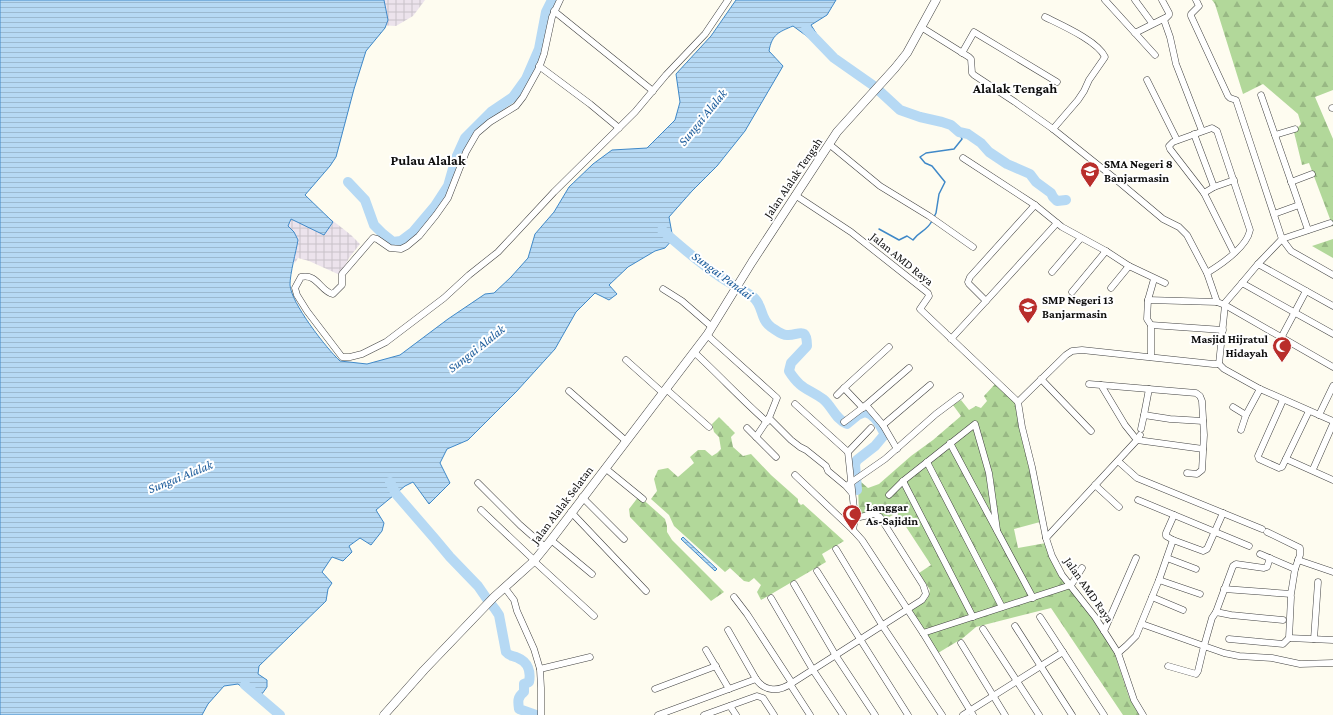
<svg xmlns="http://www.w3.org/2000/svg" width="1333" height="715" viewBox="0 0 1333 715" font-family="'Crimson Pro',serif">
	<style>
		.industrial { fill: url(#industrial-grid) }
		.forest { fill: url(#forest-firs) }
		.water { fill: url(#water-rules); stroke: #4089c8 }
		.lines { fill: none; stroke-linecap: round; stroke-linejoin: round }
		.stream { stroke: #4089c8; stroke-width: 1.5 }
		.river { stroke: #b6d9f4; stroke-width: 10 }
		.minor-casing { stroke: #414141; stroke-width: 7 }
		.tertiary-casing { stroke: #414141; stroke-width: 9 }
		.minor { stroke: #fff; stroke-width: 6 }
		.tertiary { stroke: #fff; stroke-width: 8 }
		.labels { text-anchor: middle; stroke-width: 4; stroke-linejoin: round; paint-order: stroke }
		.poi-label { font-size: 12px; font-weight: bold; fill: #0e0e0e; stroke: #fff; text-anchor: start }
		.street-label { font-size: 12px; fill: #0e0e0e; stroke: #fff }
		.water-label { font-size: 13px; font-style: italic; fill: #1c5c9b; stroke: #fff }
		.quarter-label { font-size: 14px; font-weight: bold; fill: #0e0e0e; stroke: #fff }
	</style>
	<defs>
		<pattern id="industrial-grid" width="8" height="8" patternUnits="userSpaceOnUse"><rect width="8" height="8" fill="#ece3ec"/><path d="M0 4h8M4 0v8" fill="none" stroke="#c9c2c9"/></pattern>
		<pattern id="forest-firs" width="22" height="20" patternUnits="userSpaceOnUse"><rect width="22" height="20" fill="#b2d89a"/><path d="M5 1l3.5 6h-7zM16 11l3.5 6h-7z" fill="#98b884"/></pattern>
		<pattern id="water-rules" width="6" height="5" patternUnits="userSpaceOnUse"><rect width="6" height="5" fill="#b6d9f4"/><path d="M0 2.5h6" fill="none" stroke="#9bb9d0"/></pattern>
	</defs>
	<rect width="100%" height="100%" fill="#fefcf0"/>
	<g class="industrial">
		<path d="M357 0H425L413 16 396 26 378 25Z"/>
		<path d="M323 213 351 235 360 244 349 258 340 275 309 261 298 258 295 263 288 259 283 230 290 216Z"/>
	</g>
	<g class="forest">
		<path d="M1212 0H1333V90L1315 97 1333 139V227L1309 163 1302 165 1294 132 1301 124 1298 114 1263 84 1243 94 1215 4Z"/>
		<path d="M1333 239V258L1312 246Z"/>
		<path d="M996 383 1015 402 1034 490 1040 522 1014 529 1018 548 1046 543 1048 553 1103 634 1115 655 1129 697 1139 715H1123L1051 608 976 627 963 638 938 653 911 609 928 598 930 590 919 573 931 565 897 513 885 519C876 512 870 512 859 514L858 486 861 482 868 488 879 484 911 456 933 440 961 416 953 405 961 400 969 410 976 406 981 408 987 401 984 396Z"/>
		<path d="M719 417 735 433 731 437 733 447 743 456 751 454 771 475 798 499V502L801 505 803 504 844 541 822 554 826 562 761 600 757 592 761 585 754 578 749 582 744 581 730 568 725 572 674 526 669 515 651 499 657 491 654 479 658 470 668 468 678 477 694 463 690 457 698 450H705L712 456 717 453 721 449 719 437 714 432 712 424Z"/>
		<path d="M639 496 665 519 667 526V532L672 540 724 592 711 601 630 517 629 509Z"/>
	</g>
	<g class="water">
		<path d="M0 0H384L388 20 385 28 366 51 354 89 336 157 330 166 305 195 333 222 324 235 291 219 288 226 294 232 298 240C296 252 290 273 290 285 291 303 326 348 340 361L367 364 400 355 448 319 485 294 494 293 511 277 528 258 535 234 554 212 569 187 593 164 612 150 647 148 675 120 680 102 676 74 711 36 736 0H836L827 15 811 25 818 36 812 40 793 26C779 32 772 34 769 51L783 66 745 131 717 166 692 191 669 217 673 239 665 248 655 251 628 267 609 285 617 294 609 300 595 293 576 312 555 349 516 392 468 440 447 449 440 463 450 483 429 504 413 482 405 486 376 510 384 523 382 531 371 545 360 538 349 546 352 552 343 561 332 557 322 572 332 583 328 589 326 601 259 666 258 674 267 680V687L262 694 252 695 238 684 224 686 208 704 202 715H0Z"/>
		<path d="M683 537 717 569 715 571 681 539Z"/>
	</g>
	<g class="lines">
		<g class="stream">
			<path d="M934 217 936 213 939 194 945 182 932 166 925 163 920 157 926 153 954 149 962 139 959 132"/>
			<path d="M879 229 899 240 907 236 913 240C919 231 926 232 932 221"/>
		</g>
		<g class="river">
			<path d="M806 29 834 58 874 86 900 110 920 117 942 122 951 125 959 132 968 134 981 143 989 152 1007 164 1030 174 1036 182 1051 193 1053 197 1057 201 1066 200"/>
			<path d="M348 182 365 200 374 225 383 234 393 242 401 241 413 232 435 206 448 186 456 158 465 138 491 112 513 97 526 79 539 49 546 12 552 0"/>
			<path d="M662 230C681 247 701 264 722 278 732 285 743 289 753 297 764 306 759 318 771 327 776 330 781 335 787 335 798 336 807 325 807 346L791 363 789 371C801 390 808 388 823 399 832 406 835 419 847 424L858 415 865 412C875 414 880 426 885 434L875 446 857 460 855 464 857 490"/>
			<path d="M390 482 396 494 435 539 450 557 478 586 487 599 495 609 499 615 506 652C510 657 513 655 518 658 528 662 531 672 529 682L524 684V692C517 697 518 702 519 709L536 715"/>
			<path d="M245 685 280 715"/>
		</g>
		<g class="minor-casing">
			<g id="minor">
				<path d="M560 0 552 17 544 54 539 68 523 97 516 106 490 122 477 133 466 152 448 198 436 215 419 236 407 246 401 249 390 248 377 239 373 238 342 274V285L333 294C321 292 317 273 301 277L295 288 297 295 307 311 342 357H350L362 354 386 342 444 298 469 275 498 252 554 192 635 112 666 75 705 34 728 0"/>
				<path d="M1105 0 1135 33 1165 18"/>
				<path d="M1135 0 1152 23"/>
				<path d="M1162 0 1169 13V15L1164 20 1170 37 1176 64 1202 131"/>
				<path d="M1196 0 1199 6 1191 14V16L1228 96 1230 98 1236 100 1282 239 1330 223"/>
				<path d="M554 11 653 91"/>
				<path d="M1045 17C1061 25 1098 41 1105 57L1089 80 1084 91 1078 100 1053 129"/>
				<path d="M921 27 969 57 971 59 972 73 974 75 1015 102 1053 129 1113 177 1163 219 1179 227 1187 235 1207 273 1217 302"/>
				<path d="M1135 33 1155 55"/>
				<path d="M962 53 974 32 1057 82"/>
				<path d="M539 66 590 104 619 128"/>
				<path d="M1147 80 1177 140"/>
				<path d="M1261 95 1308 230"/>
				<path d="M1332 108H1333"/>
				<path d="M1194 134 1214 187"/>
				<path d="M1275 135 1295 129"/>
				<path d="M829 144 880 186 929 216 973 247"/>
				<path d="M963 158 1035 205 1062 227 1106 251 1129 266 1165 283"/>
				<path d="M1291 182 1312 174"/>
				<path d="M1204 193 1214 187 1234 180"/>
				<path d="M795 195 851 232 928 293 929 296 920 309 1018 402"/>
				<path d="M1274 214 1299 205"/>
				<path d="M1258 264 1282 239 1291 251 1333 275"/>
				<path d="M1052 272 1081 238"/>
				<path d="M1207 273C1220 265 1247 247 1250 230L1217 131 1212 128 1173 142 1169 146 1170 149 1204 193 1234 253"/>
				<path d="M1242 283 1258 264 1333 306"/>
				<path d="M1111 288 1129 266"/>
				<path d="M663 289 682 301 712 327"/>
				<path d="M1072 292 1106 251"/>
				<path d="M1148 300 1154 279"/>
				<path d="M986 301 1057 223"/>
				<path d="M1224 304 1242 283 1333 334"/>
				<path d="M1151 325 1223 330"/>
				<path d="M707 335 777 398 769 418 791 440 800 447 806 450 826 466 828 471 846 486 852 493"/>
				<path d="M1281 338 1306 291"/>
				<path d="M951 339 986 301 969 284 968 282 970 277 1035 205"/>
				<path d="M694 352C719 375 742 400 767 422"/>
				<path d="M1151 357V325L1147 319 1148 300 1217 302 1225 305 1333 367"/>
				<path d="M626 360 663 393"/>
				<path d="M1219 364 1225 305"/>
				<path d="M1041 379 1091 431"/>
				<path d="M1101 385 1196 393 1200 396 1202 401 1204 435 1202 470 1197 474 1187 473"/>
				<path d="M844 388 889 347"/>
				<path d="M666 389 709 427"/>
				<path d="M1149 389 1144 415 1170 419 1203 421"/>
				<path d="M569 391 626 441"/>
				<path d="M837 395 844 388 863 408"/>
				<path d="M1283 400 1258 456 1259 459 1279 468 1282 467 1309 411"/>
				<path d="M795 404 848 452"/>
				<path d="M1233 407 1246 415"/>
				<path d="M1319 415 1333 386"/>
				<path d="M768 419 756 437 776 457"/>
				<path d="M844 422 865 406"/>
				<path d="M883 425 930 385"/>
				<path d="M747 428 756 437"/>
				<path d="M871 428 848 452 855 518 853 530 862 540 923 633 973 715"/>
				<path d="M1141 429 1144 415"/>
				<path d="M1241 430 1246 415 1260 389"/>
				<path d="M1140 435 1137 440 1203 449"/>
				<path d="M950 443 1033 598"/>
				<path d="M897 449 883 425 866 405 909 368"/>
				<path d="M1286 459 1333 480"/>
				<path d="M1118 461 1137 478 1262 529"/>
				<path d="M927 462 1002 607"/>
				<path d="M1314 467 1333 424"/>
				<path d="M605 468 643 499"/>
				<path d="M795 475 853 530"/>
				<path d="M903 481 973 617"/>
				<path d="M478 483 520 525 545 547"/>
				<path d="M849 484 885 459 936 414 960 396"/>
				<path d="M1095 485 1119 507"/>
				<path d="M889 495 903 481 975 424 989 473 997 530"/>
				<path d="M582 497 624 539"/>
				<path d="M1138 500 1249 546"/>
				<path d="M481 510 534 560"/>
				<path d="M571 512 646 591"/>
				<path d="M1174 515 1166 533V536L1173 540 1203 551 1207 549 1223 513"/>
				<path d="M1046 538 1137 440 1125 425 1101 385 1089 384"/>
				<path d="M551 540 592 574"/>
				<path d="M836 549 882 625 942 715"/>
				<path d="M1260 554 1295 569"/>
				<path d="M1167 558 1196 569"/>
				<path d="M1270 558 1267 567 1264 568 1236 564 1233 566 1216 612 1231 615 1283 620"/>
				<path d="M1298 560 1333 572"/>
				<path d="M534 561 594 616"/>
				<path d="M817 571 908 715"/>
				<path d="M1159 580 1200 594"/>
				<path d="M794 584 836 656 875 715"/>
				<path d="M505 588 514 600 517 611 534 649 540 669 541 688V715"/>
				<path d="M1224 589 1291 594 1295 569 1300 555V548L1267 532"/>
				<path d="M1152 597 1183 610"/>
				<path d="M771 598 813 670 843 715"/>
				<path d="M1216 612 1212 618 1204 646 1224 653 1239 656 1272 658 1300 664 1333 663"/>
				<path d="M1040 617 1104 715"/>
				<path d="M1142 624 1204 646 1198 671 1196 674 1168 666"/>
				<path d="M1015 626 1072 715"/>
				<path d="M983 629 1039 715"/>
				<path d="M728 630 756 679C765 692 779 692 792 683L747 614 734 597"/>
				<path d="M1104 631 1136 558"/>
				<path d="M923 633 1071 585 1082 568"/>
				<path d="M1289 638 1333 640"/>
				<path d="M1229 639 1283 644 1289 638 1291 597"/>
				<path d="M1314 639 1318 582"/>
				<path d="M961 643 1005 715"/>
				<path d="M706 650 729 689"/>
				<path d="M1118 653 1126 646 1136 636 1159 580 1173 540"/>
				<path d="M540 669 590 657"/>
				<path d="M792 683 922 600 926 594 923 585 880 517 874 514 855 518"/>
				<path d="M790 684 810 715"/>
				<path d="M655 689 716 666"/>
				<path d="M730 706 736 715"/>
				<path d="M658 715 756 679"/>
				<path d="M704 715 757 696 763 698 774 715"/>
				<path d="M963 715 1063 652"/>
				<path d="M1143 715 1134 700 1118 653 1095 617 1062 575 1052 556 1046 538 1032 467 1022 427 1018 402 1066 355 1072 351 1082 350 1213 364H1219L1224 369 1260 389 1333 421"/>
			</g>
		</g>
		<g class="tertiary-casing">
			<path id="tertiary" d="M384 715 424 670 494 597 534 561 551 540 707 335 752 262 837 132 895 68 907 53 936 0"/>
		</g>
		<use href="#minor" class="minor"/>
		<use href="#tertiary" class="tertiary"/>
	</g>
	<defs>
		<g id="school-pin" transform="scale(1)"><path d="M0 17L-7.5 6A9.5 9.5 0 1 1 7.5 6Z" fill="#b92e2b" stroke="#fff"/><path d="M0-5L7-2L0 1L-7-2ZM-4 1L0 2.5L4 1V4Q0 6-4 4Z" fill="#fff"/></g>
		<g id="mosque-pin" transform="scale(1)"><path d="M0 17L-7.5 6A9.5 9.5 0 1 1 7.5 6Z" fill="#b92e2b" stroke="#fff"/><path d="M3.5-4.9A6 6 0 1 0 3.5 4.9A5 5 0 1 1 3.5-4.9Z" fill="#fff"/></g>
	</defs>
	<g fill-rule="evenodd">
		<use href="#school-pin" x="1090" y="171"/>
		<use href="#school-pin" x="1028" y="307"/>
		<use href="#mosque-pin" x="1282" y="346"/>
		<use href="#mosque-pin" x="852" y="514"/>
	</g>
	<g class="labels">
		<g class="poi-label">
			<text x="1104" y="168">SMA Negeri 8<tspan x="1104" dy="14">Banjarmasin</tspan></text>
			<text x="1042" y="304">SMP Negeri 13<tspan x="1042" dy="14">Banjarmasin</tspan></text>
			<text x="1268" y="343" text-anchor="end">Masjid Hijratul<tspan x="1268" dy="14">Hidayah</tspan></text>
			<text x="866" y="511">Langgar<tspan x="866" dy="14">As-Sajidin</tspan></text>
		</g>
		<g class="street-label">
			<text transform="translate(793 178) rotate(-56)" y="4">Jalan Alalak Tengah</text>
			<text transform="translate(902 259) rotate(39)" y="4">Jalan AMD Raya</text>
			<text transform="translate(562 505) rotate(-53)" y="4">Jalan Alalak Selatan</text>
			<text transform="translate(1089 590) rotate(55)" y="4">Jalan AMD Raya</text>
		</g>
		<g class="water-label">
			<text transform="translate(702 117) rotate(-51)" y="5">Sungai Alalak</text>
			<text transform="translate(723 275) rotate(36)" y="5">Sungai Pandai</text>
			<text transform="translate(476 348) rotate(-38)" y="5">Sungai Alalak</text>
			<text transform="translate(180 476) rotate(-22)" y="5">Sungai Alalak</text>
		</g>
		<g class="quarter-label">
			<text x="1015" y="93">Alalak Tengah</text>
			<text x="428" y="165">Pulau Alalak</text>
		</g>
	</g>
</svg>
